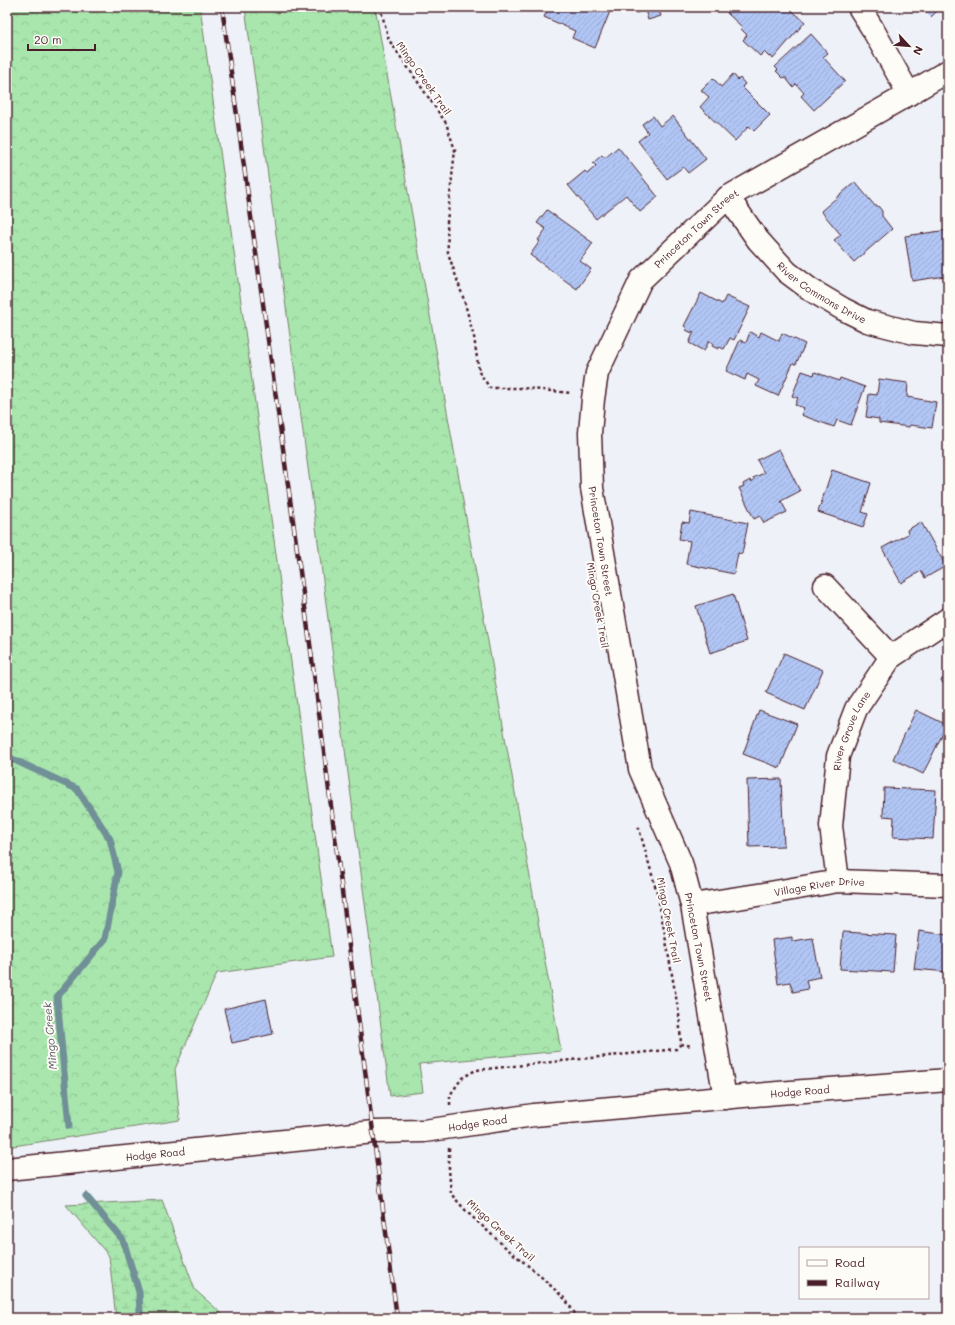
<svg xmlns="http://www.w3.org/2000/svg" width="955" height="1325" viewBox="0 0 955 1325" font-family="Mali,sans-serif">
	<style>
		.forest { fill: url(#forest-crowns); stroke: #79826c }
		.wetland { fill: url(#wetland-marsh); stroke: #79826c }
		.lines { fill: none; stroke-linecap: round; stroke-linejoin: round }
		.stream { stroke: #708f97; stroke-width: 7 }
		.building { fill: url(#building-hatch); stroke: #4a1f2b }
		.minor-casing { stroke: #4a1f2b; stroke-width: 25 }
		.secondary-casing { stroke: #4a1f2b; stroke-width: 25 }
		.path { stroke: #4a1f2b; stroke-width: 2.5; stroke-dasharray: 3 3; stroke-linecap: butt }
		.minor { stroke: #fdfcf7; stroke-width: 22 }
		.secondary { stroke: #fdfcf7; stroke-width: 22 }
		.rail-casing { stroke: #4a1f2b; stroke-width: 4.5 }
		.rail { stroke: #fdfcf7; stroke-width: 3; stroke-dasharray: 9; stroke-linecap: butt }
		.labels { text-anchor: middle; stroke-width: 4; stroke-linejoin: round; paint-order: stroke }
		.street-label { font-size: 10px; fill: #4a1f2b; stroke: #fdfcf7 }
		.water-label { font-size: 11px; font-style: italic; fill: #5d5761; stroke: #fdfcf7 }
	</style>
	<defs>
		<pattern id="forest-crowns" width="20" height="18" patternUnits="userSpaceOnUse"><rect width="20" height="18" fill="#a8e6ad"/><path d="M2 6a3 3 0 1 1 6 0M12 15a3 3 0 1 1 6 0" fill="none" stroke="#92c595"/></pattern>
		<pattern id="wetland-marsh" width="20" height="14" patternUnits="userSpaceOnUse"><rect width="20" height="14" fill="#a8e6ad"/><path d="M1 5h8M5 5V1M11 12h8M15 12V8" fill="none" stroke="#92c595"/></pattern>
		<pattern id="building-hatch" width="6" height="6" patternUnits="userSpaceOnUse"><rect width="6" height="6" fill="#b1c6f5"/><path d="M-1 1l2-2M0 6l6-6M5 7l2-2" fill="none" stroke="#9aaad2"/></pattern>
	</defs>
	<rect width="100%" height="100%" fill="#eef1f7"/>
	<filter id="ink" filterUnits="userSpaceOnUse"><feTurbulence type="fractalNoise" baseFrequency=".025" numOctaves="2"/><feDisplacementMap in="SourceGraphic" scale="8" xChannelSelector="R" yChannelSelector="G"/><feConvolveMatrix kernelMatrix="1 2 1 2 8 2 1 2 1" color-interpolation-filters="sRGB"/></filter>
	<g filter="url(#ink)">
		<g class="forest">
			<path d="M7 7H200L332 957 217 973 175 1069 180 1120 7 1147Z"/>
			<path d="M245 7H375L561 1051 419 1064 423 1092 390 1096 317 534Z"/>
		</g>
		<path class="wetland" d="M162 1200 195 1290 227 1318H116L109 1256 66 1205Z"/>
		<g class="lines">
			<g class="stream">
				<path d="M7 755 10 758 77 789 110 839 118 872 105 939 57 997 69 1126"/>
				<path d="M86 1196 123 1240 139 1292 140 1312 138 1318"/>
			</g>
		</g>
		<g class="building">
			<path d="M549 7H606L611 9 595 48 572 38 575 31 544 17Z"/>
			<path d="M634 7H658L661 16 648 20 645 10 636 13Z"/>
			<path d="M733 7H788L805 22 773 59 771 56 769 57 764 52 760 56 743 40 747 35 741 29 742 27 727 13Z"/>
			<path d="M921 7H941L931 17Z"/>
			<path d="M811 34 828 53 823 57 845 81 814 110 801 96 804 93 796 84 793 87 785 77 783 78 776 71 778 70 775 67Z"/>
			<path d="M733 74 738 80 740 78 745 84 742 87 770 115 754 131 749 126 735 141 700 107 709 97 701 90 713 78 721 87Z"/>
			<path d="M653 116 660 126 673 116 706 159 688 173 683 167 667 179 638 141 648 133 642 124Z"/>
			<path d="M618 147 658 197 640 212 626 195 596 219 568 185 585 171 587 174 596 166 593 163 602 155 605 158Z"/>
			<path d="M855 182 875 206H878L882 211V216L892 229 854 262 834 240 841 235 821 211Z"/>
			<path d="M547 210 593 243 580 261 591 269 577 289 530 255 540 241 538 240 546 229 537 223Z"/>
			<path d="M948 230V292L945 276 912 281 905 236Z"/>
			<path d="M701 293 722 304 726 296 750 307 734 340 730 338 724 349 719 347 718 349 712 346 713 343 709 341 704 351 689 343 694 332 692 331V333L686 330 687 328 684 326Z"/>
			<path d="M750 332 759 337 761 332 779 341 782 333 805 344 796 364 793 363 778 396 756 386 759 380 747 374 745 380 726 371 740 340 746 343Z"/>
			<path d="M802 371 814 375 815 372 839 381 840 378 865 387 851 425 837 420 834 427 801 415 804 408 795 405 798 398 792 396Z"/>
			<path d="M879 379 908 383 907 397 936 402 932 428 910 425 909 427 879 423V419L866 417 869 394 877 395Z"/>
			<path d="M779 449 800 491 781 501 787 512 764 523 760 516 754 519 739 488 744 486 743 484 750 480 751 482 754 480 753 478 764 473 757 460Z"/>
			<path d="M832 470 871 483 862 512 868 514 863 527 818 512Z"/>
			<path d="M691 512 748 523 742 554 738 553 734 574 686 564 690 541 679 539 682 522 689 523Z"/>
			<path d="M921 522 946 566 925 578 921 571 901 583 882 548 908 534 907 530Z"/>
			<path d="M733 594 747 641 710 653 696 606Z"/>
			<path d="M784 653 823 670 805 710 766 693Z"/>
			<path d="M948 675V691L941 680Z"/>
			<path d="M759 710 797 724 780 768 743 754Z"/>
			<path d="M916 710 947 725 923 774 893 759Z"/>
			<path d="M781 779 784 846 749 847 747 780Z"/>
			<path d="M884 788 936 790 933 839 893 837 894 817 883 816Z"/>
			<path d="M919 931 948 935V972L914 969Z"/>
			<path d="M843 932 896 935 893 972 840 969Z"/>
			<path d="M792 937V941L813 938 820 977 806 980 808 989 793 992 790 982 778 984 772 940Z"/>
			<path d="M266 999 273 1034 232 1043 224 1009Z"/>
		</g>
		<g class="lines">
			<g class="minor-casing">
				<g id="minor">
					<path d="M859 7 872 28 909 94"/>
					<path id="s1" d="M728 197 758 240 787 272 811 290 843 309 867 321 914 333 948 336"/>
					<path d="M825 586 891 657"/>
					<path id="s2" d="M838 881 831 826 838 756 856 709 891 657 948 619"/>
					<path id="s3" d="M692 905 764 894 838 881 948 885"/>
					<path id="s4" d="M725 1098 692 905 681 863 640 769 592 488 590 433 593 399 597 373 641 280 728 197 909 94 948 71"/>
				</g>
			</g>
			<g class="secondary-casing">
				<g id="secondary">
					<path id="s5" d="M7 1169 374 1132 424 1131 534 1115 778 1093 948 1080"/>
				</g>
			</g>
			<g class="path">
				<path d="M380 7 389 40 446 123 455 150 447 222 448 253 464 300 474 337 479 372 490 388H523L571 393"/>
				<path d="M681 1044 692 1046"/>
				<path d="M450 1105V1095L462 1078 476 1070 676 1049 681 1044 679 1014 658 896 638 825"/>
				<path d="M449 1148V1169L451 1194 467 1212 504 1246 537 1273 565 1299 578 1318"/>
			</g>
			<use href="#minor" class="minor"/>
			<use href="#secondary" class="secondary"/>
			<g class="rail-casing">
				<path id="rail" d="M222 7 311 651 397 1318"/>
			</g>
			<use href="#rail" class="rail"/>
		</g>
	</g>
	<g class="labels">
		<g class="street-label">
			<text transform="translate(424 78) rotate(55)" y="4">Mingo Creek Trail</text>
			<text dy="4" stroke="none"><textPath href="#s4" startOffset="921">Princeton Town Street</textPath></text>
			<text dy="4" stroke="none"><textPath href="#s1" startOffset="136">River Commons Drive</textPath></text>
			<text transform="translate(601 541) rotate(81)" y="4">Princeton Town Street</text>
			<text transform="translate(598 605) rotate(80)" y="4">Mingo Creek Trail</text>
			<text dy="4" stroke="none"><textPath href="#s2" startOffset="154">River Grove Lane</textPath></text>
			<text dy="4" stroke="none"><textPath href="#s3" startOffset="129">Village River Drive</textPath></text>
			<text transform="translate(669 920) rotate(79)" y="4">Mingo Creek Trail</text>
			<text transform="translate(699 947) rotate(79)" y="4">Princeton Town Street</text>
			<text dy="4" stroke="none"><textPath href="#s5" startOffset="797">Hodge Road</textPath></text>
			<text dy="4" stroke="none"><textPath href="#s5" startOffset="473">Hodge Road</textPath></text>
			<text dy="4" stroke="none"><textPath href="#s5" startOffset="149">Hodge Road</textPath></text>
			<text transform="translate(501 1230) rotate(42)" y="4">Mingo Creek Trail</text>
		</g>
		<g class="water-label">
			<text transform="translate(50 1036) rotate(-95)" y="4">Mingo Creek</text>
		</g>
	</g>
	<rect width="955" height="1325" fill="none" stroke="#fdfcf7" stroke-width="24"/>
	<rect x="12" y="12" width="931" height="1301" fill="none" stroke="#4a1f2b" stroke-width="1.5" filter="url(#ink)"/>
	<rect x="799" y="1247" width="130" height="52" fill="#fdfcf7" stroke="#b5a4a5"/>
	<rect x="807" y="1260" width="20" height="6" fill="#fdfcf7" stroke="#b5a4a5"/>
	<text x="835" y="1267" font-size="12" fill="#4a1f2b">Road</text>
	<rect x="807" y="1280" width="20" height="6" fill="#4a1f2b" stroke="#b5a4a5"/>
	<text x="835" y="1287" font-size="12" fill="#4a1f2b">Railway</text>
	<g transform="translate(909 46) rotate(116)" stroke="#fdfcf7" stroke-width="3" paint-order="stroke">
	<path d="M0-3L7 15L0 10L-7 15Z" fill="#4a1f2b"/>
	<text y="-6" font-size="11" font-weight="bold" text-anchor="middle" fill="#4a1f2b">N</text>
	</g>
	<path d="M28 44v6h67v-6" fill="none" stroke="#4a1f2b" stroke-width="2"/>
	<text x="34" y="44" font-size="12" fill="#4a1f2b" stroke="#fdfcf7" stroke-width="3" paint-order="stroke">20 m</text>
</svg>
